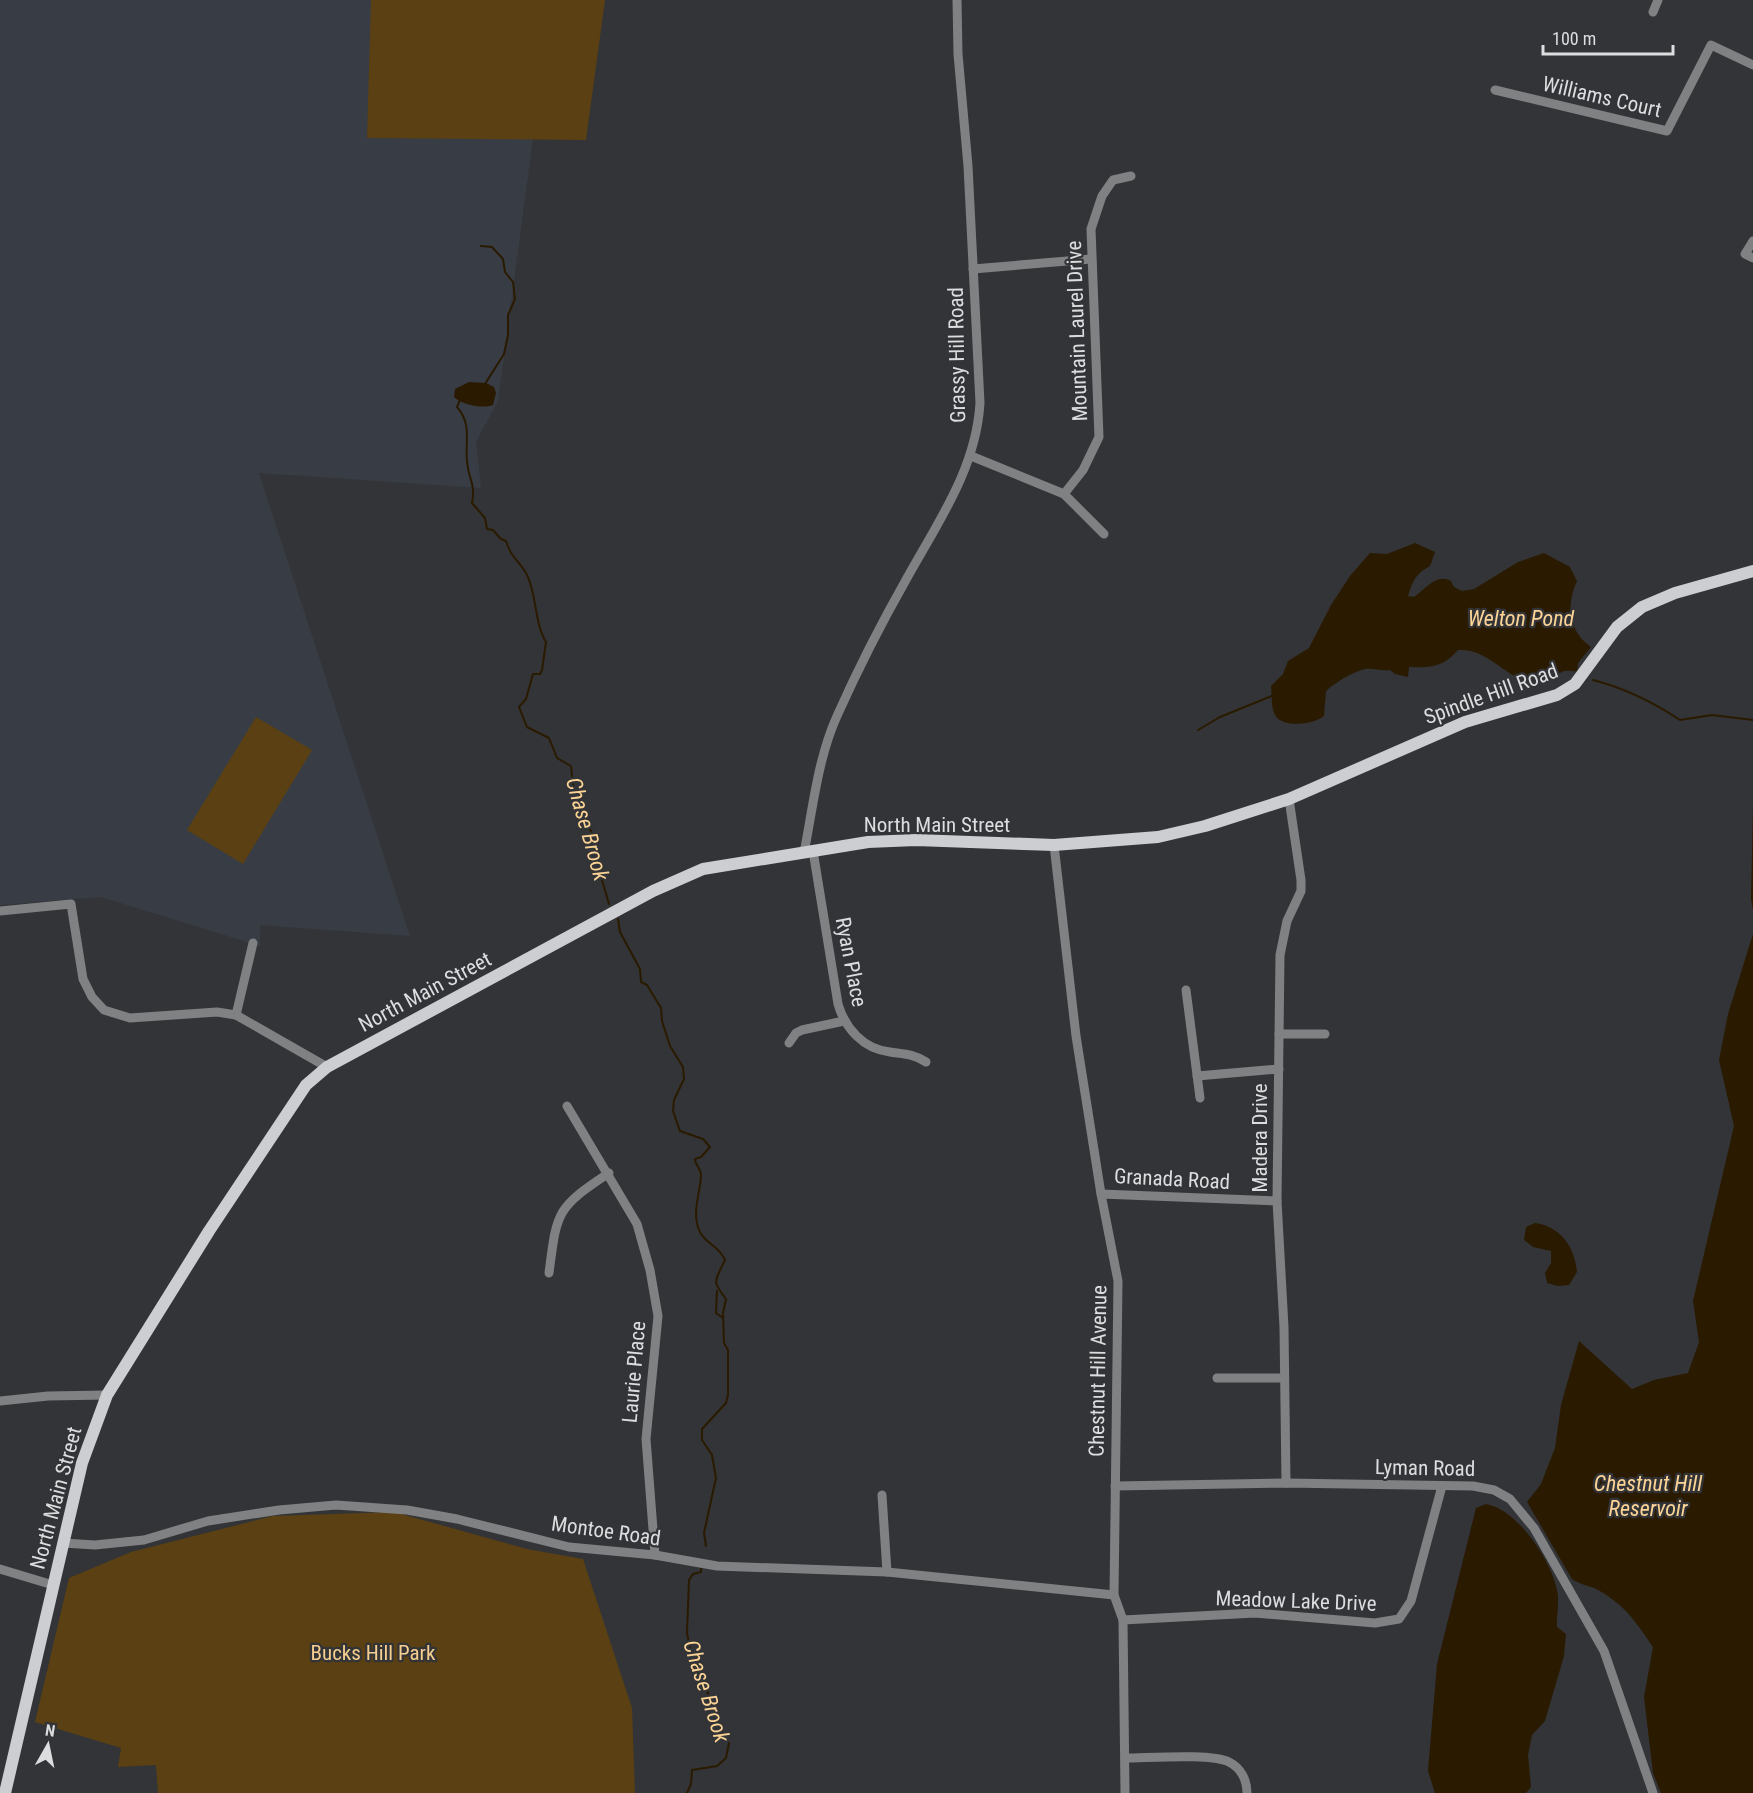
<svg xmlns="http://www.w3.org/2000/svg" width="1753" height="1793" viewBox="0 0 1753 1793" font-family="'Roboto Condensed',sans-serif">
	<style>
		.built { fill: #383d45 }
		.green { fill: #5a4012 }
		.water { fill: #2a1a00 }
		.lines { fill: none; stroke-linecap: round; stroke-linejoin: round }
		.stream { stroke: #2a1a00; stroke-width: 2 }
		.minor { stroke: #808183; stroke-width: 9 }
		.major { stroke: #ccced1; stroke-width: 12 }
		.labels { text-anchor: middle; stroke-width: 4.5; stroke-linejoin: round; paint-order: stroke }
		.street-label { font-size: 21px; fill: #dcdddf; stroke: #333437 }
		.park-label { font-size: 21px; fill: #f6ce90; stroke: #333437 }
		.water-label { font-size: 22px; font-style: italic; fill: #fcd496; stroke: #333437 }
	</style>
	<rect width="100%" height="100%" fill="#333437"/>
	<path class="built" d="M0 0H555L546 41 498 401 476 442 481 488 259 473 410 936 260 925V946L101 897 0 905Z"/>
	<g class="green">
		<path d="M371 0H605L586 140 367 138Z"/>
		<path d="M256 717 312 750 243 864 187 830Z"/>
		<path d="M394 1512 527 1549 583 1559 632 1708 635 1793H158L156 1765 118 1767 121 1748 35 1722 69 1578 131 1552 273 1516Z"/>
	</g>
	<g class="water">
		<path d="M469 382 486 383 494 387 496 393 493 405C483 409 462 405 454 397L455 389Z"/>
		<path d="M1415 543 1435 552 1430 566C1416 574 1413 580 1408 596L1414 597C1426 589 1436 573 1451 581L1454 587 1462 591 1474 589 1518 562 1544 553 1570 567 1577 581C1566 605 1568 631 1591 647L1578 663 1577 671C1574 672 1569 670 1564 671 1553 676 1543 686 1529 682 1503 675 1487 648 1458 650 1443 667 1431 668 1409 667L1408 677 1395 674 1390 670C1381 671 1373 668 1365 669 1352 672 1336 682 1326 691L1324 716C1315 724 1282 729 1275 715 1271 708 1272 695 1271 686L1283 674 1288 661 1309 648 1331 605 1350 576 1370 553 1387 554Z"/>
		<path d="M1753 805V910L1751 899Z"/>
		<path d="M1753 934V1793H1661L1653 1773 1644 1697 1653 1647C1636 1622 1625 1605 1598 1590 1589 1585 1580 1585 1572 1579L1527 1502 1541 1484 1555 1448 1561 1405 1579 1341 1632 1389 1654 1380 1688 1373 1699 1342 1693 1301 1734 1126 1719 1060 1728 1014Z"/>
		<path d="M1535 1223C1560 1226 1575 1247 1577 1272L1569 1285 1558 1286 1547 1283 1545 1273 1551 1263V1251L1533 1247 1524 1240 1526 1227Z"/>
		<path d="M1486 1504C1518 1510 1551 1560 1557 1590 1560 1602 1556 1615 1557 1627L1566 1634 1564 1656 1545 1721 1532 1735 1528 1755 1531 1787 1526 1793H1435L1428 1771 1437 1664 1476 1508Z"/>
	</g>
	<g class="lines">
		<g class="stream">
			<path d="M481 246 492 247 503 259 505 272 513 282 515 299 508 315V335L504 354 485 384"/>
			<path d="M460 400 457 407C472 424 465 440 467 461 468 479 476 483 472 503L485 518 487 529 493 530 501 539 506 541C512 559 517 558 526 573 537 592 534 623 546 642L542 670 540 674H533L526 699 519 707 527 727 549 738 557 758 571 766 574 793 585 822 593 834 597 863 609 904"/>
			<path d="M1593 680C1624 688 1653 702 1680 720L1712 715 1753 720"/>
			<path d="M1198 730 1220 717 1274 695"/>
			<path d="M618 919 620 932 640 969 641 982 647 985 661 1008 662 1021 670 1046 683 1067 684 1079 674 1100 673 1111 680 1131 703 1139 710 1147 701 1157 695 1159C695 1166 702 1169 701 1176 700 1195 691 1214 700 1232 706 1244 719 1246 725 1260 714 1283 712 1281 726 1299L723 1313 724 1343 728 1350V1395L726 1403 702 1429V1440L712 1455 716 1478 704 1533 706 1546"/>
			<path d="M717 1291 716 1313 723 1318"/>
			<path d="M687 1793 691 1784 692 1770 717 1766 726 1758 729 1743 711 1709 705 1679 691 1653 687 1633 689 1580 693 1574 701 1572V1569"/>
		</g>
		<g class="minor">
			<path d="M1653 12 1658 0"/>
			<path d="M1495 90 1667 131 1711 45 1753 65"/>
			<path d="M1753 241 1745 254 1753 258"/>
			<path d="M973 269 1091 259"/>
			<path d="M971 456 1064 494 1104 534"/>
			<path d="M1064 494 1083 470 1099 437 1091 229 1102 196 1113 180 1131 176"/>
			<path d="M1054 845 1076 1036 1101 1194 1118 1281 1114 1595 1123 1620 1125 1793"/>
			<path d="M813 851 838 1004C845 1028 863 1049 890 1052 903 1054 915 1054 926 1062"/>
			<path d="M804 853C813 807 818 758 837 716 858 669 882 622 907 578 938 522 976 469 980 403L968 166 958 54 957 0"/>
			<path d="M0 911 71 904 83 979 92 997 104 1010 130 1018 217 1012 236 1015 327 1067"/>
			<path d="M1186 990 1200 1098"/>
			<path d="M236 1015 253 943"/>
			<path d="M1279 1034H1325"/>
			<path d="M789 1043 796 1033 802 1030 844 1021"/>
			<path d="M1197 1076 1279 1069"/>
			<path d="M567 1106 637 1224 650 1270 658 1316 646 1439 655 1555"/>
			<path d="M1101 1194 1277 1201"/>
			<path d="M549 1273C557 1211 556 1208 609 1173"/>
			<path d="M1217 1378H1283"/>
			<path d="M0 1401 48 1396 107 1395"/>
			<path d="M1286 1483 1284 1327 1277 1201 1280 955 1287 921 1301 891V880L1289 799"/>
			<path d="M1115 1486 1286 1483 1473 1486 1494 1490 1510 1499 1534 1528 1604 1651 1653 1793"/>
			<path d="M882 1495 887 1572"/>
			<path d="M63 1543 95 1545 144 1540 208 1521 279 1510 336 1505 407 1510 457 1519 569 1547 655 1555 717 1566 887 1572 1114 1595"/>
			<path d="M0 1569 53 1585"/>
			<path d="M1123 1620 1255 1613 1375 1623 1399 1619 1411 1601 1442 1486"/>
			<path d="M1126 1758C1148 1758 1212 1753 1229 1762 1241 1768 1247 1780 1247 1793"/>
		</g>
		<path class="major" d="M5 1793 82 1463 107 1395 209 1231 306 1085 327 1067 653 891 703 869 868 842 916 840 1054 845 1158 837 1205 826 1289 799 1465 722 1557 695 1575 684 1617 627 1642 607 1675 593 1753 571"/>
	</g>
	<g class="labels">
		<g class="street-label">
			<text transform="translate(1602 97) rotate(13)" y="7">Williams Court</text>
			<text transform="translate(1077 331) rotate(-92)" y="7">Mountain Laurel Drive</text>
			<text transform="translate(957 355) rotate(-91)" y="7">Grassy Hill Road</text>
			<text transform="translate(1491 694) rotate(-20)" y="7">Spindle Hill Road</text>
			<text x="937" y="832">North Main Street</text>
			<text transform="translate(851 962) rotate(79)" y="7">Ryan Place</text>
			<text transform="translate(425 992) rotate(-28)" y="7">North Main Street</text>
			<text transform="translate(1260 1138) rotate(-90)" y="7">Madera Drive</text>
			<text transform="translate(1172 1179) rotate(3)" y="7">Granada Road</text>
			<text transform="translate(1098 1371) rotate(-89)" y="7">Chestnut Hill Avenue</text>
			<text transform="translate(634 1372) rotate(-85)" y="7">Laurie Place</text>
			<text transform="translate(1425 1468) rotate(1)" y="7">Lyman Road</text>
			<text transform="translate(56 1498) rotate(-75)" y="7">North Main Street</text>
			<text transform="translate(606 1531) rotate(8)" y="7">Montoe Road</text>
			<text transform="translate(1296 1601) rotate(2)" y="7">Meadow Lake Drive</text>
		</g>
		<g class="park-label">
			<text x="373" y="1660">Bucks Hill Park</text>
		</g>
		<g class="water-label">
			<text x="1521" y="626">Welton Pond</text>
			<text transform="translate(588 829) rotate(74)" y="8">Chase Brook</text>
			<text x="1648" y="1491">Chestnut Hill<tspan x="1648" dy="25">Reservoir</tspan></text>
			<text transform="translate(707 1691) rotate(72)" y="8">Chase Brook</text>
		</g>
	</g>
	<g transform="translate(48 1745) rotate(9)" stroke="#333437" stroke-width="4.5" paint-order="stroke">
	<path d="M0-4.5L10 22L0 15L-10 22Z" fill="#dcdddf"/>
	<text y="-9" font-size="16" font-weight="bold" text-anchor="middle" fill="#dcdddf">N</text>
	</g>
	<path d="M1543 45v9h130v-9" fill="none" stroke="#dcdddf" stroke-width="3"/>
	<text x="1552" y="45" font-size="18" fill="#dcdddf" stroke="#333437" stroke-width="4.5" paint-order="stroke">100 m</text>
</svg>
